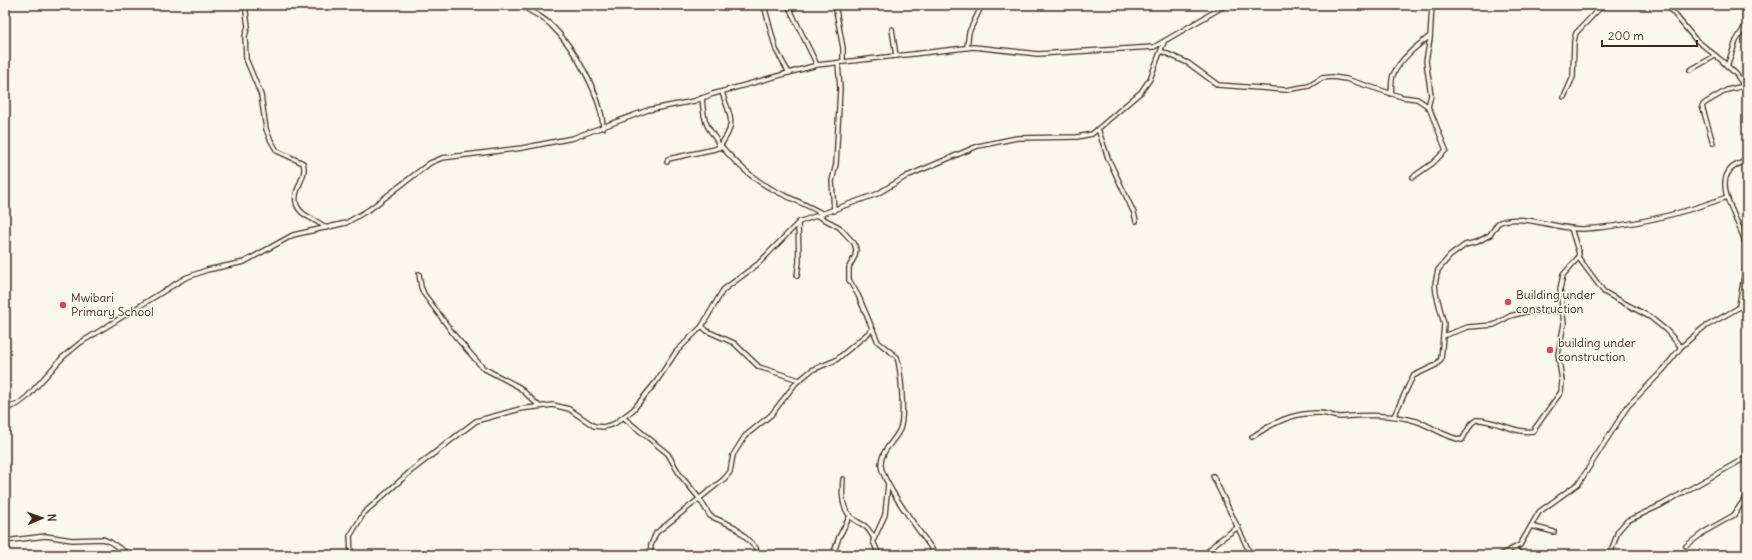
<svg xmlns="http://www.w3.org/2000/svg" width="1752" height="560" viewBox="0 0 1752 560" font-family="Delius,sans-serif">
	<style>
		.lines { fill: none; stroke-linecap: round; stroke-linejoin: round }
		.street-casing { stroke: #3b2a1e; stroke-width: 6 }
		.street { stroke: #fbf7ec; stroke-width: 3.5 }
		.poi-dot { fill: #d1495b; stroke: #fbf7ec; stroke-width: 1.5 }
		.labels { text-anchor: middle; stroke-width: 3; stroke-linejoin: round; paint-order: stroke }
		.poi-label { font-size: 12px; fill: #3b2a1e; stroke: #fbf7ec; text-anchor: start }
	</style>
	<rect width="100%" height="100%" fill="#fbf7ec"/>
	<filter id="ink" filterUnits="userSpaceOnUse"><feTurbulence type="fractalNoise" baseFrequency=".025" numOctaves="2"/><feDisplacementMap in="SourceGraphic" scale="8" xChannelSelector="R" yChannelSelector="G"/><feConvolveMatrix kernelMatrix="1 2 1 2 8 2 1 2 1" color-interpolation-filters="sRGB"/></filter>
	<g filter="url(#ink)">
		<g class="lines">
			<g class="street-casing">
				<g id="street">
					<path d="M245 5 248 26 245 36 246 59 261 95 266 129 270 139 277 151 303 163C308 176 293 189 296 202 298 216 317 219 326 228"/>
					<path d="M520 5C530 11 543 17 551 25 574 47 602 96 603 128"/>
					<path d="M764 5 776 50 789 73"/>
					<path d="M788 5 817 65"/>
					<path d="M835 5 843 48V62"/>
					<path d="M1667 5 1695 39 1721 60 1736 74 1747 90"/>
					<path d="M892 29 896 56"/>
					<path d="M967 47 969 32 982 5"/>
					<path d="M1161 51 1188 63 1218 85 1286 90 1309 86 1322 78 1332 77 1346 79 1402 97 1417 99 1426 105 1430 110 1446 150 1433 163 1413 177"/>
					<path d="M1727 66 1736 41 1747 23"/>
					<path d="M1690 70 1715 56"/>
					<path d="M1391 94C1392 88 1391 80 1393 75 1400 59 1417 46 1430 36"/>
					<path d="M1564 97 1573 77 1574 41 1576 33 1596 12 1605 5"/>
					<path d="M702 98C703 107 703 116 707 125 710 132 719 140 719 148"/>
					<path d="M1428 107 1431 95 1426 61 1430 39 1432 5"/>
					<path d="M1098 129 1108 158 1134 213 1136 221"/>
					<path d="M1713 143 1702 106 1705 103 1727 90 1744 86"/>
					<path d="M721 146C735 162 751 178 770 188 788 198 806 204 823 214"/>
					<path d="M1747 161C1699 173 1744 222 1747 251"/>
					<path d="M667 162 668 159 715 149C720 147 721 145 724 140 737 121 728 112 722 92"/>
					<path d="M834 211 832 181 836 164 840 88 838 63"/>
					<path d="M818 216 839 227 854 243 856 249 855 256 849 267V280L858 295 878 342 897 357C901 370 905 417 900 429 895 441 881 450 881 464 881 483 924 536 936 555"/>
					<path d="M1578 257 1604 292 1650 317 1666 330 1681 347"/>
					<path d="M419 274 421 287 424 294 455 336 483 368 519 387 538 405"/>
					<path d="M797 276 799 262 798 223"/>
					<path d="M1739 306 1747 259"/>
					<path d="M702 326 707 331 734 343 759 367 799 380"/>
					<path d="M1443 336 1468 327 1494 325 1510 316 1525 312 1562 311"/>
					<path d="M5 409 18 404 27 397 63 357 80 343 185 278 207 270 244 262 293 235 346 223 370 209 430 163 442 158 522 148 573 138 648 110 694 101 713 94 817 65 974 47 1038 54 1154 47 1226 5"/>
					<path d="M1394 416 1413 376 1436 365 1441 359 1444 324 1436 293 1435 284 1438 270 1450 256 1465 245 1477 242 1490 235 1498 223C1520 212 1559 230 1583 229 1632 226 1681 214 1727 197"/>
					<path d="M624 418 668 454 680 475 699 498 710 516 735 527 756 548 758 555"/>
					<path d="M1252 437C1273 423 1293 412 1320 413 1327 413 1333 417 1341 417 1366 415 1392 414 1416 421 1432 426 1446 438 1462 440L1471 424 1476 420C1495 419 1514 434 1533 431L1561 392 1562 381 1558 354 1564 324 1560 289 1563 275 1577 259 1579 254 1571 228"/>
					<path d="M1213 476 1251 555"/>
					<path d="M843 479C842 491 841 506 850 516 859 526 865 520 874 539"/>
					<path d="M1531 526 1554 532"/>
					<path d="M5 541 46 536 72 540 103 539 110 542 130 555"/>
					<path d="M1686 546 1704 532 1734 515 1747 495"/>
					<path d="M1513 549 1522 555"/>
					<path d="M351 555 350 536 364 513 411 471 476 421 520 409 553 405 569 409 594 426 603 427 614 424 633 410 656 382 676 352 702 326 723 290 758 264 799 222 877 194 907 176 978 146 1017 138 1077 137 1092 134 1141 92 1150 79 1164 42"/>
					<path d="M650 555 651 545 656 533 724 479 730 472 733 455 745 436 771 415 796 383 812 370 836 360 873 329"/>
					<path d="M833 555 839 537 850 516"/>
					<path d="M879 555 873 541 885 515 888 483"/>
					<path d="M1204 555 1217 542 1238 527"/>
					<path d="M1500 555 1520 545 1539 512 1579 483 1628 406 1664 369 1681 347 1703 328 1747 303"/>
					<path d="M1610 555 1618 531 1627 521 1661 505 1747 457"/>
				</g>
			</g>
			<use href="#street" class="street"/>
		</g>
	</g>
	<g class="poi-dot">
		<circle cx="1508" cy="302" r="4"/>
		<circle cx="63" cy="305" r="4"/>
		<circle cx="1550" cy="350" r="4"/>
	</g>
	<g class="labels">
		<g class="poi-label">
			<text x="1516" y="299">Building under<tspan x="1516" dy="14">construction</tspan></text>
			<text x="71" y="302">Mwibari<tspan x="71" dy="14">Primary School</tspan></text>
			<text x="1558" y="347">building under<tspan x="1558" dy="14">construction</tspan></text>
		</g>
	</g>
	<rect width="1752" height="560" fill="none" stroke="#fbf7ec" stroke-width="20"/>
	<rect x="10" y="10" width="1732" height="540" fill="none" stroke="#3b2a1e" stroke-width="1.5" filter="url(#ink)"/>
	<g transform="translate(42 518) rotate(88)" stroke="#fbf7ec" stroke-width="3" paint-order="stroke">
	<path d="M0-3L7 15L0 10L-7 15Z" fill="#3b2a1e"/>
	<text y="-6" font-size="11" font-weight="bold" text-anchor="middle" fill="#3b2a1e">N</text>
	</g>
	<path d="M1602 40v6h95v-6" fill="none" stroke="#3b2a1e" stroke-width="2"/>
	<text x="1608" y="40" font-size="12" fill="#3b2a1e" stroke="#fbf7ec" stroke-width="3" paint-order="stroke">200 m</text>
</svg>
